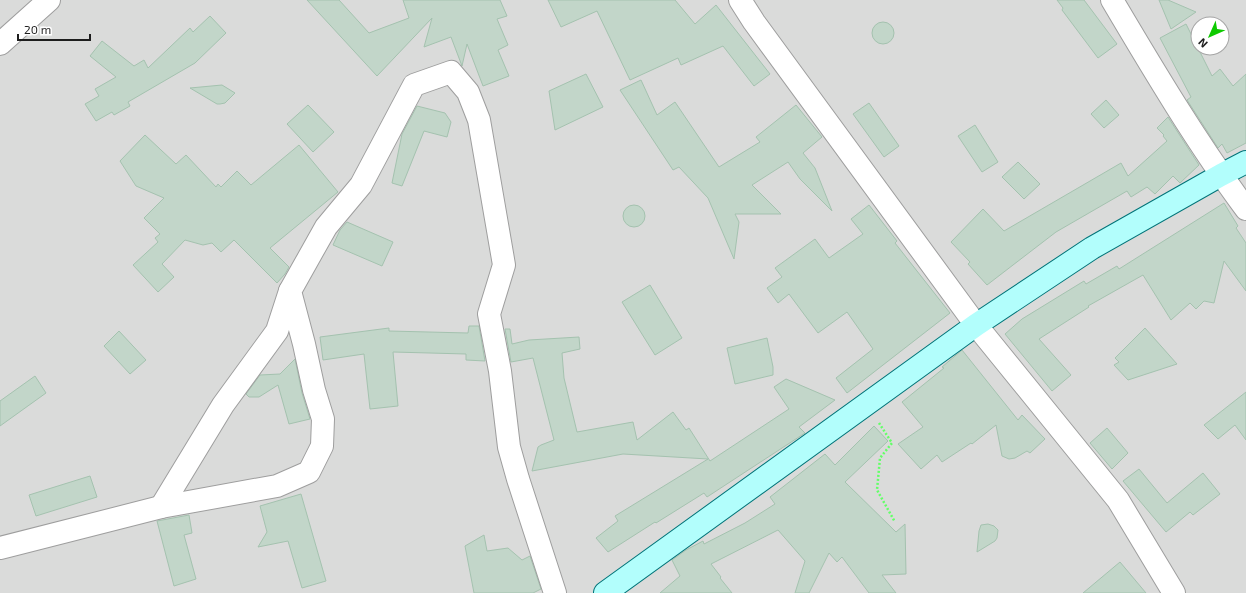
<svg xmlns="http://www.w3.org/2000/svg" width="1246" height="593" viewBox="0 0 1246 593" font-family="'Exo 2',sans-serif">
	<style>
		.residential { fill: #dadbda; fill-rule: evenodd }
		.building { fill: #c2d6c9; stroke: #a4c2af }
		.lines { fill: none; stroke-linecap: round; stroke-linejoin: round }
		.street-casing { stroke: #9e9e9e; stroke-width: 24 }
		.secondary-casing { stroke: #007378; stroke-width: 24 }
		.path { stroke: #63ff68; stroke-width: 2.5; stroke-dasharray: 2 2; stroke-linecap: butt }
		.street { stroke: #fff; stroke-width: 22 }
		.secondary { stroke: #b2fefc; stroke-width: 22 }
	</style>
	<rect width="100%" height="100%" fill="#e2efea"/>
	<path class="residential" d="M0 0H1246V593H0ZM1198 24H1222V48H1198Z"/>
	<g class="building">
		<path d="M307 0H339L369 33 409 18 403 0H500L507 16 497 19 508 45 498 50 509 76 483 86 467 44 462 66 451 37 424 47 432 18 377 76Z"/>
		<path d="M548 0H675L695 24 716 5 770 74 754 86 723 46 681 65 678 58 630 80 597 11 561 27Z"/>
		<path d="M1057 0H1084L1117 44 1098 58 1062 10 1063 8Z"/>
		<path d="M1159 0H1168L1196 12 1171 29Z"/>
		<path d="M210 16 226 33 195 63 128 102 130 106 114 115 112 112 96 121 85 104 99 96 95 89 116 77 90 56 102 41 134 66 144 60 148 68 190 28 193 32Z"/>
		<circle cx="883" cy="33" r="11"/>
		<path d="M1186 24 1212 76 1220 69 1233 86 1246 74V143L1227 153 1222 144 1218 148 1187 100 1191 97 1160 38Z"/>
		<path d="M586 74 603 107 555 130 549 91Z"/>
		<path d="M641 80 657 115 675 102 719 167 760 142 756 137 796 105 822 137 803 153 815 168 832 211 800 179 788 162 752 185 781 214H735L739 222 734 259 708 198 679 167 673 170 620 90Z"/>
		<path d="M222 85 235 93 225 103 220 104H217L190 88Z"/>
		<path d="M1106 100 1119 115 1104 128 1091 114Z"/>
		<path d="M869 103 899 146 884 157 853 114Z"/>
		<path d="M308 105 334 132 313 152 287 124Z"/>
		<path d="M417 106 445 113 451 122 447 137 424 131 402 186 392 183 402 134Z"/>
		<path d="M1168 117 1199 165 1180 183 1173 176 1155 194 1147 187 1131 197 1127 191 1056 232 987 285 968 264 970 262 951 242 983 209 1004 231 1121 163 1128 176 1167 141 1163 136 1164 135 1157 128Z"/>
		<path d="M975 125 998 162 982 172 958 136Z"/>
		<path d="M145 135 176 164 186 155 216 187 218 184 221 187 237 171 251 185 299 145 338 192 270 248 289 267 285 274 277 283 234 240 221 252 212 243 203 245 185 240 162 264 174 277 158 292 133 265 158 242 155 238 160 234 144 218 164 198 136 186 120 161Z"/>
		<path d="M1018 162 1040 184 1024 199 1002 177Z"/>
		<path d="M1224 203 1238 226 1236 228 1246 243V291L1224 261 1214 303 1204 301 1196 309 1190 303 1171 320 1143 275 1088 306 1089 307 1039 339 1071 375 1052 391 1005 334 1022 319 1084 281 1086 284 1117 266 1119 269Z"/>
		<path d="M869 205 897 241 895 243 950 313 847 393 836 378 873 349 847 312 818 333 789 294 778 303 767 288 782 277 775 268 815 239 829 258 863 234 851 219Z"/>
		<circle cx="634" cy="216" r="11"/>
		<path d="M347 222 393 242 382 266 333 245 340 230Z"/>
		<path d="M650 285 682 338 655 355 622 302Z"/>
		<path d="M469 326H479L485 361 466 360V354L393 352 398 406 370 409 364 354 323 360 320 337 389 328V331L468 333Z"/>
		<path d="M1145 328 1177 364 1128 380 1114 365 1119 362 1115 358Z"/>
		<path d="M505 329H510L512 344 529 340 579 337 580 349 562 353 564 378 577 432 633 422 637 440 673 412 686 430 689 428 710 461 789 409 774 387 786 379 835 400 799 427 805 433 707 497 704 493 656 523 655 522 608 552 596 538 618 521 615 516 708 459 623 454 532 471 538 447 541 445 554 440 533 358 511 362Z"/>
		<path d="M119 331 146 360 130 374 104 346Z"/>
		<path d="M767 338 773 367V375L735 384 727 348Z"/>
		<path d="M962 350 1018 420 1022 415 1045 439 1030 453 1027 451 1015 458 1009 459 1002 456 996 425 972 444 971 443 942 462 937 455 921 469 898 444 923 427 902 402 944 368 942 367Z"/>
		<path d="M295 359 302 393 310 419 289 424 278 385 259 397H249L246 394 260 375 280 374Z"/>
		<path d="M35 376 46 393 0 426V401Z"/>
		<path d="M1246 392V440L1235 425 1218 439 1204 425Z"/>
		<path d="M874 426 888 441 845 482 896 532 905 524 906 574 882 575 896 593H869L842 557 837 562 829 553 809 593H795L805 561 778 530 711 564 721 577 720 578 732 593H660L680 576 672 560 686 550 703 541 704 544 745 523 775 504 770 497 825 454 835 465Z"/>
		<path d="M1107 428 1128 453 1112 469 1090 443Z"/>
		<path d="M1139 469 1167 503 1203 473 1220 494 1193 515 1190 512 1166 532 1123 481Z"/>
		<path d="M90 476 97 497 36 516 29 495Z"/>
		<path d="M301 494 326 581 302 588 288 541 258 547 267 532 260 506Z"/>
		<path d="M189 515 192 533 184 535 196 579 174 586 157 521Z"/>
		<path d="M988 524 994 526 998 530 997 538 995 541 977 552 979 531 981 525Z"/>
		<path d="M484 535 487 551 508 548 522 560 530 556 541 589 533 593H474L465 546Z"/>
		<path d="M1120 562 1146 593H1083Z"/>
	</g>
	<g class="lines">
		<g class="street-casing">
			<g id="street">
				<path d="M740 0 754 22 976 325 1118 500 1174 593"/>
				<path d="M1112 0C1154 71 1197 143 1246 209"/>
				<path d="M0 44 49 0"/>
				<path d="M161 507 223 405 277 331 290 291"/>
				<path d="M0 548 161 507 277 486 309 472 322 446 323 419 314 390 304 344 290 291 326 227 361 185 414 85 451 72 468 92 479 120 504 265 489 314 500 371 509 447 518 479 555 593"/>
			</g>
		</g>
		<g class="secondary-casing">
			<path id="secondary" d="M605 593 976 325 1092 248 1221 175 1246 162"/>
		</g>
		<path class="path" d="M879 423 892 443 880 458 877 490 895 522"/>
		<use href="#street" class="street"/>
		<use href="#secondary" class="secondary"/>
	</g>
	<g transform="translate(1210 36) rotate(225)"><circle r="19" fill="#ffffff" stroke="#a5a5a5"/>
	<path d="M0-3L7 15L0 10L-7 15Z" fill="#0eca00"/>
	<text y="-6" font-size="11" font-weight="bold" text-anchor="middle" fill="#1d1d1d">N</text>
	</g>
	<path d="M18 34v6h72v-6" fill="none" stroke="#1d1d1d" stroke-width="2"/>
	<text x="24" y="34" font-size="12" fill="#1d1d1d" stroke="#ffffff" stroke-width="3" paint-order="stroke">20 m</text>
</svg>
